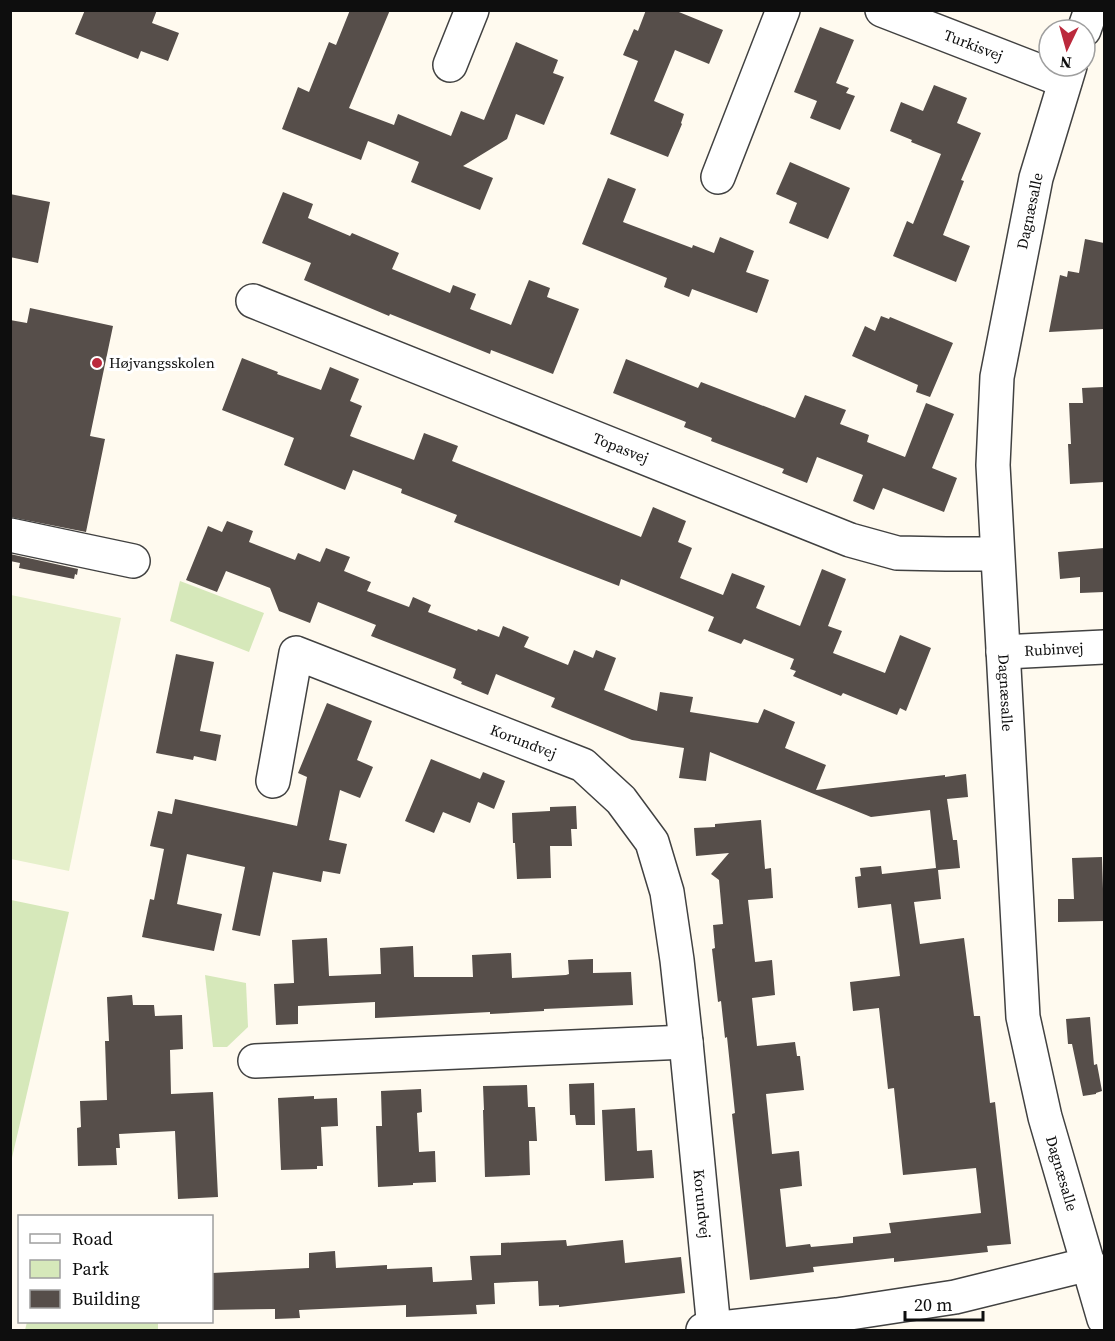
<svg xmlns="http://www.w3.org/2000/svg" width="1115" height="1341" viewBox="0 0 1115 1341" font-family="'Source Serif 4',serif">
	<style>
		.green { fill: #d6e8ba }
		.pitch { fill: #e6f0cb }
		.building { fill: #564e4a }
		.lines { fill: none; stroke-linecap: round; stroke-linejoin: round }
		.minor-casing { stroke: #414141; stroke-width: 36 }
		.minor { stroke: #fff; stroke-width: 33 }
		.poi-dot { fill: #bb293c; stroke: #fff; stroke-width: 2 }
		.labels { text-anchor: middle; stroke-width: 6; stroke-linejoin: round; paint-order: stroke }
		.street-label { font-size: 15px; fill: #0e0e0e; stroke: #fff }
		.poi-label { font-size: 15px; fill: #0e0e0e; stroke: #fff; text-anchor: start }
	</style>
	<rect width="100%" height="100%" fill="#fffaef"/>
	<g class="green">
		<path d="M180 581 264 613 249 652 170 621Z"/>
		<path d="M11 900 69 912 11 1162 10 900Z"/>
		<path d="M205 975 246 983 248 1027 227 1047H213Z"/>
		<path d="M27 1322H158V1330H25Z"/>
	</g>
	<path class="pitch" d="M11 595 121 618 69 871 11 859Z"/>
	<g class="building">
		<path d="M85 10H157L152 23 179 33 168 61 141 51 138 59 75 34Z"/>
		<path d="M350 10H390L349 108 394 125 398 114 451 136 461 111 484 120 516 42 558 60 553 73 564 77 544 125 516 114 507 139 463 166 493 178 480 210 411 182 419 162 368 141 361 160 282 129 298 87 309 92 329 42 336 45Z"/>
		<path d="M646 10H674L723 30 709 64 675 50 654 101 684 114 681 123 682 124 668 157 610 134 638 61 623 55 634 29 638 31Z"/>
		<path d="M820 27 854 40 836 83 849 88 846 93 855 96 840 130 810 118 817 101 794 92Z"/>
		<path d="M934 85 967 98 957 123 981 133 961 180 964 181 943 235 970 246 956 282 893 256 907 221 913 224 941 154 911 142 912 140 890 131 901 102 923 111Z"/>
		<path d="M790 162 850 188 828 239 789 223 797 203 776 194Z"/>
		<path d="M608 178 636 189 623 222 692 248 693 245 714 253 720 237 754 251 746 272 769 280 757 313 692 289 689 297 664 287 667 278 582 244Z"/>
		<path d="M283 192 313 204 308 218 350 236 352 233 399 253 392 269 450 293 453 285 476 294 470 309 511 325 529 280 550 288 547 297 579 309 553 374 491 350 490 354 390 314 389 316 304 280 311 263 262 243Z"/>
		<path d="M10 194 50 202 38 263 10 257Z"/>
		<path d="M1085 239 1104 243V329L1049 332 1060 275 1067 277 1068 271 1079 273Z"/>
		<path d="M30 308 113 326 90 436 105 439 86 532 10 517V320L27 323Z"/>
		<path d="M881 316 889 319 890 317 953 343 930 397 916 392 918 385 852 356 865 326 875 331Z"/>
		<path d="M242 358 278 372 277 374 321 390 330 367 359 379 350 401 362 406 350 436 414 460 424 433 458 446 452 461 641 537 653 507 686 521 678 542 692 548 680 578 723 595 732 573 765 586 756 608 800 626 822 569 846 579 828 626 842 631 833 653 885 673 900 635 931 648 906 711 900 708 897 715 843 693 841 696 793 676 796 671 790 669 794 659 744 639 741 644 708 631 714 617 621 579 619 586 454 522 457 515 401 493 402 489 353 470 345 490 284 465 294 438 222 410Z"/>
		<path d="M626 359 698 388 701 382 795 418 805 395 846 410 840 424 869 435 867 442 905 457 926 403 954 414 932 468 957 478 944 512 883 488 874 510 853 501 863 475 817 457 807 483 782 473 784 469 711 441 712 438 684 427 686 422 613 393Z"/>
		<path d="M1104 387V482L1070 484 1068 444H1071L1069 403H1083L1082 388Z"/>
		<path d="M227 521 253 531 249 542 295 560 298 553 320 562 326 548 350 557 344 571 371 582 367 591 409 607 413 597 431 605 428 612 477 631 478 629 499 637 503 626 529 637 524 647 568 665 574 650 593 658 596 650 616 658 604 690 657 711 660 692 693 697 690 712 758 723 764 709 795 722 785 748 826 765 816 790 945 775V777L966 774 968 797 947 799 953 840H957L960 868 938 870 941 899 914 902 920 944 964 938 974 1016H980L990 1103 995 1102 1011 1244 987 1246 988 1252 894 1262V1258L813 1267 814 1272 750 1280 732 1114 735 1113 727 1037 725 1038 721 1001 718 1002 712 949 715 948 713 925 723 924 719 880 711 874 729 853 696 856 694 828 715 827V824L761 820 765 869 771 868 773 898 748 900 755 962 772 960 775 995 752 998 757 1046 795 1042 797 1056H800L804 1090 766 1094 772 1154 799 1151 802 1186 780 1189 786 1247 810 1244 811 1247 853 1243V1237L891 1233 889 1223 981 1213 976 1168 903 1175 894 1088 888 1089 879 1008 853 1011 850 982 900 976 891 904 858 908 855 877 861 876 860 868 881 866 882 874 936 868 930 810 871 817 710 752 706 781 679 778 684 748 632 740 551 707 555 698 496 674 488 695 461 684 462 682 453 678 456 669 371 636 376 625 318 602 310 623 279 611 270 588 226 571 217 592 186 580 208 526 222 532Z"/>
		<path d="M1104 548V592L1080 593V577L1060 579 1058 552Z"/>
		<path d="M10 554 78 569 77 575 75 574 74 579 19 568 20 563 10 561Z"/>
		<path d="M176 654 214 662 200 731 221 735 216 761 194 756 193 760 156 753Z"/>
		<path d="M327 703 372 721 357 760 373 767 360 798 340 790 329 840 347 844 340 874 323 871 321 882 273 872 260 936 232 930 245 867 187 854 177 904 222 914 214 951 142 937 150 899 154 900 164 849 150 846 158 811 172 814 175 799 297 826 307 777 298 773Z"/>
		<path d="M431 759 480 779 483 772 505 781 494 809 478 802 470 823 443 812 434 833 405 821Z"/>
		<path d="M576 806 577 829H571L572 846H550L551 878 517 879 515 843H513L512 813 550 811V807Z"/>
		<path d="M1102 857 1104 921 1058 922V899H1074L1072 858Z"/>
		<path d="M327 938 329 976 381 974 380 948 413 946 414 977H473L472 955 511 953 512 978 566 975 569 974 568 960 593 959V973L631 972 633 1005 544 1009V1011L490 1014V1012L375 1018V1002L298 1006V1024L276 1025 274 984 294 983 292 940Z"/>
		<path d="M132 995 133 1005H154L155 1016 182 1015 183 1049 170 1050 171 1094 213 1092 218 1197 178 1199 175 1131 119 1134 120 1148H116L117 1165 78 1166 77 1128 81 1127 80 1101 107 1100 105 1041H109L107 997Z"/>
		<path d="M1090 1017 1094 1065 1097 1064 1102 1091 1096 1093V1094L1083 1096 1072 1044H1068L1066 1019Z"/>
		<path d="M594 1083 595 1125H576L575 1115H570L569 1084Z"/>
		<path d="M527 1085 528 1107H535L537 1141H529L530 1175 485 1177 483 1110H484L483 1086Z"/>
		<path d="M421 1089 422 1112 417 1113 419 1152 435 1151 436 1182 413 1183V1185L378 1187 376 1126H382L381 1091Z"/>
		<path d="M314 1096V1099L337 1098 338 1126 321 1127 323 1166H317V1169L281 1170 278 1098Z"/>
		<path d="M635 1108 637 1151 652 1150 654 1178 605 1181 602 1110Z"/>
		<path d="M566 1240 567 1246 623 1240 625 1263 681 1257 685 1293 559 1307V1305L539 1306 538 1281 494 1283 495 1304 476 1305 477 1314 406 1317V1305L299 1310 300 1318 275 1319V1309L212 1310V1273L309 1268V1253L335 1251 336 1268 387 1265V1269L432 1267 433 1282 472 1280 470 1256 501 1255V1243Z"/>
	</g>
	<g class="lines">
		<g class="minor-casing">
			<g id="minor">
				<path id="s1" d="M882 10 1065 81"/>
				<path d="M1084 30 1091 10"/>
				<path d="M450 65 472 10"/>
				<path id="s2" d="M1070 66 1036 178 997 377 993 465 1023 1017 1045 1117 1104 1319"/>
				<path d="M718 177 783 10"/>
				<path id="s3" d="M253 301 850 540 897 553 946 554H997"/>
				<path d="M10 535 133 561"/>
				<path id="s4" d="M1003 652 1104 647"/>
				<path id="s5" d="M273 781 296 653 583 765 621 800 652 842 667 892 677 960 686 1042 714 1329"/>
				<path d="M255 1061 686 1042"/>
				<path d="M703 1330 837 1315 955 1297 1089 1264"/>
			</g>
		</g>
		<use href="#minor" class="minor"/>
	</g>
	<circle class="poi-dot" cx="97" cy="363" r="6"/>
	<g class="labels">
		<g class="street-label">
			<text dy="5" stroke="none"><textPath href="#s1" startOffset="98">Turkisvej</textPath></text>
			<text transform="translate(1030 211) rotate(-78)" y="5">Dagnæsalle</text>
			<text dy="5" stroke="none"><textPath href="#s3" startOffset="396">Topasvej</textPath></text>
			<text dy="5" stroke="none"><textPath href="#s4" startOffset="51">Rubinvej</textPath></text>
			<text dy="5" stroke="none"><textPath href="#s2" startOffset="636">Dagnæsalle</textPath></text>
			<text dy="5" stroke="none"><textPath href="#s5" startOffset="374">Korundvej</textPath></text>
			<text dy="5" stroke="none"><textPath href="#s2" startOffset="1122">Dagnæsalle</textPath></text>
			<text dy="5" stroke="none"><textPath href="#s5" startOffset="908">Korundvej</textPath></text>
		</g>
		<g class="poi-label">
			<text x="109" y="368">Højvangsskolen</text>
		</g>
	</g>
	<rect width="1115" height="1341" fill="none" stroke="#0e0e0e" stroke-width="24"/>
	<rect x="18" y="1215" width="195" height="108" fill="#ffffff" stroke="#9f9f9f" stroke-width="1.5"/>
	<rect x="30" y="1234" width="30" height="9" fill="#ffffff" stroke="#9f9f9f" stroke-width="1.5"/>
	<text x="72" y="1245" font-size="18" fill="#0e0e0e">Road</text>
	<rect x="30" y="1260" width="30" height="18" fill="#d6e8ba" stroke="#9f9f9f" stroke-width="1.5"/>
	<text x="72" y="1275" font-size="18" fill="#0e0e0e">Park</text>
	<rect x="30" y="1290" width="30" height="18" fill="#564e4a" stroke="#9f9f9f" stroke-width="1.5"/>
	<text x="72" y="1305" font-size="18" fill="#0e0e0e">Building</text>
	<g transform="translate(1067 48) rotate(185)"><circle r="28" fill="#ffffff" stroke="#9f9f9f" stroke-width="1.5"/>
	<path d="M0-4.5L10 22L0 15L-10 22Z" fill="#bb293c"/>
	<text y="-9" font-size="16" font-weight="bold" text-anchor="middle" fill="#0e0e0e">N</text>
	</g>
	<path d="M905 1311v9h78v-9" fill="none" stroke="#0e0e0e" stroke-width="3"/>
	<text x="914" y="1311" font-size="18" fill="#0e0e0e" stroke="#ffffff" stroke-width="4.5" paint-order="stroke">20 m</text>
</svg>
